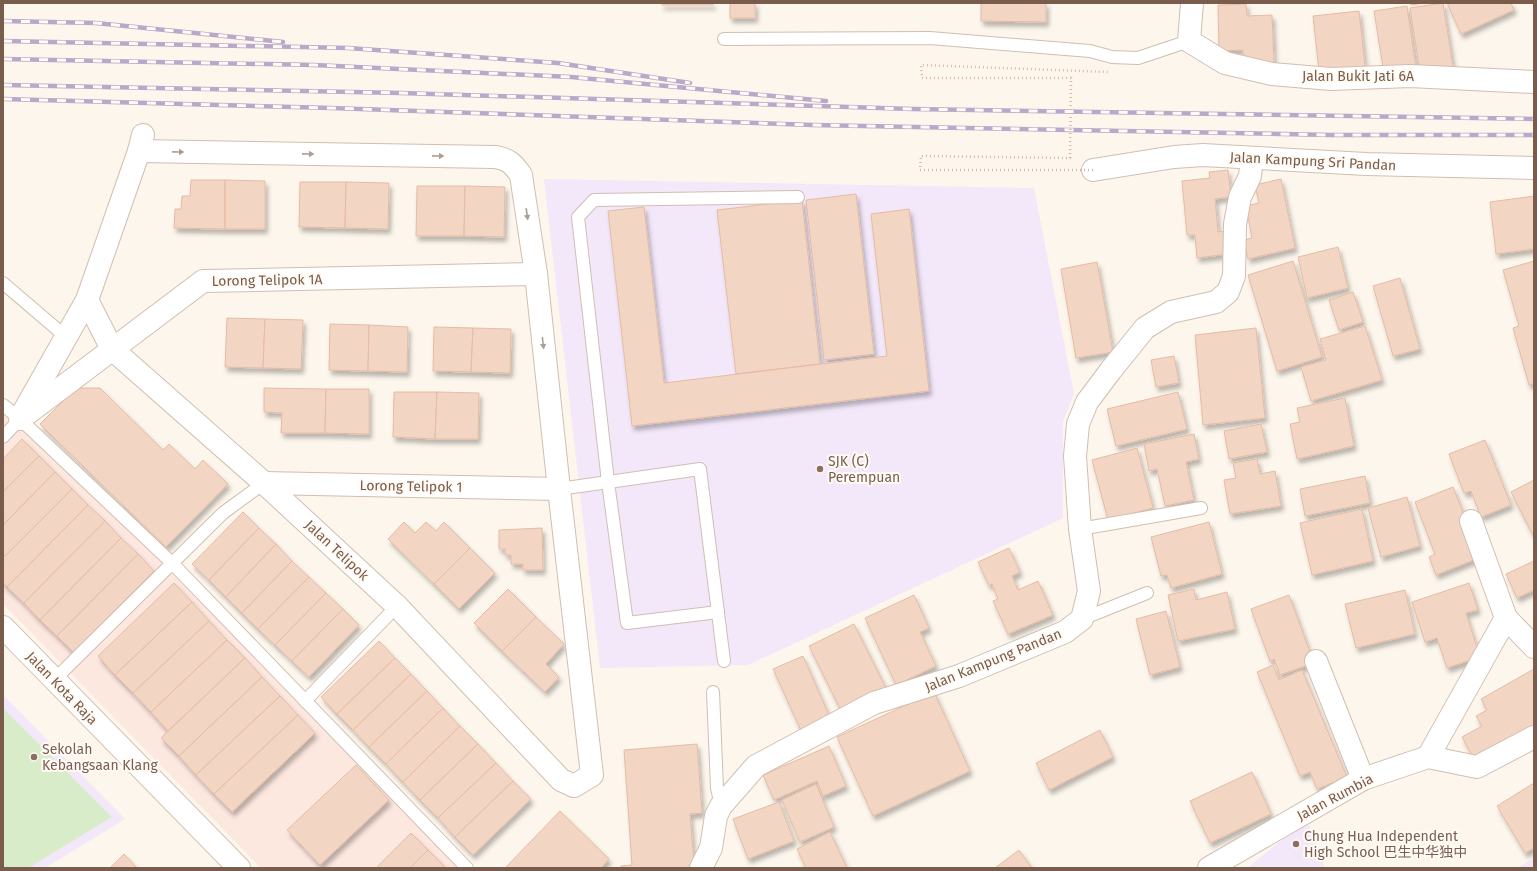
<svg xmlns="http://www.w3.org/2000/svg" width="1537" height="871" viewBox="0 0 1537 871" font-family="'Fira Sans','Noto Sans SC',sans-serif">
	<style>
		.commercial { fill: #fde8e0 }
		.education { fill: #f3e8fa }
		.green { fill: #d8ecc9 }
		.building { fill: #f3d5c3; stroke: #e6bba3; filter: url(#shadow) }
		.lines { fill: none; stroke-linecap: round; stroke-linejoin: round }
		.lane-casing { stroke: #d1beb0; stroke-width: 14 }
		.street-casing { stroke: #d1beb0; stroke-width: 24 }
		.secondary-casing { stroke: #d6c0b0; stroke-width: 24 }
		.lane { stroke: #fff; stroke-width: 12 }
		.street { stroke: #fff; stroke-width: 22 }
		.secondary { stroke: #fff; stroke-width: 22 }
		.rail-casing { stroke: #b9a8c9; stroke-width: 4.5 }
		.rail { stroke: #fffaf3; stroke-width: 3; stroke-dasharray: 9; stroke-linecap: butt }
		.path-bridge { stroke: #d9b8a5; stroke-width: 2.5; stroke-dasharray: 1 3; stroke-linecap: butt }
		.oneway { fill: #af9d94 }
		.education-dot { fill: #8d6e63; stroke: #fffaf3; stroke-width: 1.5 }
		.labels { text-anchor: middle; stroke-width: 4; stroke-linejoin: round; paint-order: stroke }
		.street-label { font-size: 14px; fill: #7a5c4d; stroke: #fffaf3 }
		.education-label { font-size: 14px; fill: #785e54; stroke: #fffaf3; text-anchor: start }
	</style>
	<defs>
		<filter id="shadow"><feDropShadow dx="2.5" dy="4.5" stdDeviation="2" flood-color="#0004"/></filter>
	</defs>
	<rect width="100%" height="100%" fill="#fdf6ec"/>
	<path class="commercial" d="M3 412 24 429 187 585 459 868H261L3 604Z"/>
	<g class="education">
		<path d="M544 179 1034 188 1074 394 1063 421V518L748 665 600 668Z"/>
		<path d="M3 695 125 819 45 868H3Z"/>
		<path d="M1307 820 1325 868H1247Z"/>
		<path d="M1534 858V868H1517Z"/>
	</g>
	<path class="green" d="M3 708 112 817 28 868H3Z"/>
	<g class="building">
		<rect x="662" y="3" width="51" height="2"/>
		<rect x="730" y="3" width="25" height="15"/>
		<path d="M981 3H1046V22L981 21Z"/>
		<path d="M1410 3H1425L1411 5Z"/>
		<path d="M1443 3 1453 67 1420 72 1410 8Z"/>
		<path d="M1447 3H1511L1514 10 1461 34Z"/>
		<path d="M1246 4 1247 16 1272 15 1274 63 1243 64V50L1219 51 1218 5Z"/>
		<path d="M1407 6 1416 69 1384 74 1374 11Z"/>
		<path d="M1359 11 1365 66 1319 71 1313 16Z"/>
		<path d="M1228 170 1231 197 1215 199 1218 232 1225 231 1228 254 1197 258 1195 235H1187L1182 181 1210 178 1209 172Z"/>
		<path d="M1281 179 1295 248 1248 259 1244 240 1252 238 1246 206 1259 203 1255 185Z"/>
		<path d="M191 180H225V229L174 228 175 209H181L182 196H190Z"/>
		<path d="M225 180 265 181V229H225Z"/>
		<path d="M300 182H346L345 228 299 227Z"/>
		<path d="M346 182 389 183 388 229 345 228Z"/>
		<path d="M417 186H465L464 236H416Z"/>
		<path d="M465 186 505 187 504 237 464 236Z"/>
		<path d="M856 194 874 354 824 360 806 200Z"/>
		<path d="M1534 196V249L1496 254 1490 202Z"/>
		<path d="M802 200 820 364 736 374 717 210Z"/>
		<path d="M644 207 664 383 887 356 871 214 909 209 929 391 632 426 608 211Z"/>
		<path d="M1338 247 1348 288 1307 298 1298 257Z"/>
		<path d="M1293 261 1322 357 1277 371 1248 275Z"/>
		<path d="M1534 261V384L1529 385 1513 328 1519 326 1503 270Z"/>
		<path d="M1097 262 1113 352 1076 358 1061 269Z"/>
		<path d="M1400 278 1420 349 1393 356 1373 286Z"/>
		<path d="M1353 292 1363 322 1339 330 1329 300Z"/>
		<path d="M227 318 265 319 263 368 225 367Z"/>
		<path d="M265 319 303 320 301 369 263 368Z"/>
		<path d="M330 324 369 325 368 371 329 370Z"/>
		<path d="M369 325 408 327 407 372 368 371Z"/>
		<path d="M1365 326 1382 380 1311 401 1301 367 1326 360 1320 339Z"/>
		<path d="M434 327 473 328 471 372 433 371Z"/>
		<path d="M473 328 511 329 510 373 471 372Z"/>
		<path d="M1256 328 1265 418 1203 425 1195 335Z"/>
		<path d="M1174 356 1179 383 1156 387 1151 360Z"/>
		<path d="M76 388H100L163 450 169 444 195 469 203 460 228 484 166 547 40 424Z"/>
		<path d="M264 388 326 389 325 433H281L282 413 264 412Z"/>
		<path d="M326 389H369V434L325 433Z"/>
		<path d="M394 392H437L435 439 393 437Z"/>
		<path d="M437 392 479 393 478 439H435Z"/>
		<path d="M1178 392 1187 429 1116 446 1107 409Z"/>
		<path d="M1345 398 1354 446 1297 459 1290 424 1300 422 1297 408Z"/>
		<path d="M1261 424 1267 452 1229 459 1224 431Z"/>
		<path d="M1194 434 1199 459 1186 462 1194 500 1165 506 1157 469 1149 471 1144 444Z"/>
		<path d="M22 439 39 456 3 492V459Z"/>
		<path d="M1485 440 1511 505 1481 517 1471 491 1464 493 1449 454Z"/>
		<path d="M1137 448 1153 508 1108 520 1092 460Z"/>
		<path d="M39 456 55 472 3 525V492Z"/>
		<path d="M1257 459 1260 474 1275 471 1281 506 1230 514 1224 480 1236 478 1233 463Z"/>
		<path d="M55 472 72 489 3 558V525Z"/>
		<path d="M1365 476 1370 503 1305 516 1300 489Z"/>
		<path d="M1534 480V537L1511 492Z"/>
		<path d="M1453 487 1481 557 1436 575 1429 557 1435 554 1415 502Z"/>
		<path d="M72 489 88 505 7 587 3 583V558Z"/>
		<path d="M1407 497 1420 546 1381 557 1368 508Z"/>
		<path d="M88 505 105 521 24 603 7 587Z"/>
		<path d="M1362 509 1373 561 1312 575 1300 523Z"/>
		<path d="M243 512 259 528 209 580 192 564Z"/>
		<path d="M105 521 121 538 40 620 24 603Z"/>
		<path d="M404 522 415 533 426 522 436 531 444 522 470 548 434 584 388 539Z"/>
		<path d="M1209 522 1222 574 1171 588 1167 575 1161 576 1151 537Z"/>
		<path d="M259 528 276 544 226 597 209 580Z"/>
		<path d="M542 528 543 570H523V564H511V555H505V549H499V530Z"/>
		<path d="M121 538 138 554 57 636 40 620Z"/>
		<path d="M276 544 292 561 242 613 226 597Z"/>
		<path d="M470 548 495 573 459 609 434 584Z"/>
		<path d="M1009 548 1020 572 1012 576 1018 590 1038 581 1053 615 1008 634 993 601 998 599 992 584 989 586 978 562Z"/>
		<path d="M138 554 154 571 73 652 57 636Z"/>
		<path d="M292 561 309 577 258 629 242 613Z"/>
		<path d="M1534 561V590L1517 598 1506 574Z"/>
		<path d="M309 577 326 593 275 645 258 629Z"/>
		<path d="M174 583 192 602 115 675 98 656Z"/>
		<path d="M1469 583 1478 610 1466 613 1480 657 1447 668 1437 638 1425 642 1412 602Z"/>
		<path d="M508 589 536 617 502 651 474 623Z"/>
		<path d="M1194 589 1196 600 1227 592 1235 629 1178 641 1168 595Z"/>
		<path d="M1405 590 1415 634 1356 648 1345 604Z"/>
		<path d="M326 593 343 609 292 661 275 645Z"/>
		<path d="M914 595 929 628 920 632 936 666 896 685 865 618Z"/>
		<path d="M1289 595 1314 663 1280 675 1274 659 1270 661 1251 609Z"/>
		<path d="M192 602 209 621 133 693 115 675Z"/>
		<path d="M343 609 359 625 309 677 292 661Z"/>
		<path d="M1166 611 1180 667 1150 675 1136 619Z"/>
		<path d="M536 617 564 644 546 664 559 677 545 692 502 651Z"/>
		<path d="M209 621 227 640 151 712 133 693Z"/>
		<path d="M854 624 887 690 842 713 809 646Z"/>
		<path d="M227 640 245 658 168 731 151 712Z"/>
		<path d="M379 641 395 658 337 714 321 697Z"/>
		<path d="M803 656 831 720 802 733 773 669Z"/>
		<path d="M245 658 262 677 179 756 161 738Z"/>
		<path d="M395 658 411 674 353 730 337 714Z"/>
		<path d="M1273 665 1279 680 1302 670 1347 777 1317 789 1310 772 1300 776 1257 672Z"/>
		<path d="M1534 669V727L1475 761 1462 737 1482 726 1476 716 1487 710 1481 699Z"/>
		<path d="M411 674 427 691 369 747 353 730Z"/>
		<path d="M262 677 280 696 196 775 179 756Z"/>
		<path d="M427 691 443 708 386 764 369 747Z"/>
		<path d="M934 692 970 771 873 816 837 737Z"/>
		<path d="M280 696 298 715 214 794 196 775Z"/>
		<path d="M443 708 460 726 403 782 386 764Z"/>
		<path d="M298 715 315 733 232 812 214 794Z"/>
		<path d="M460 726 478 744 420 800 403 782Z"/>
		<path d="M1100 730 1113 757 1049 790 1036 763Z"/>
		<path d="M478 744 496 763 438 818 420 800Z"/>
		<path d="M697 744 702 813 690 814 694 864 692 868H621V866L632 865 624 750Z"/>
		<path d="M829 746 846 786 823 796 817 781 774 800 763 775Z"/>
		<path d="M496 763 513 781 455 837 438 818Z"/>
		<path d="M356 765 389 800 320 865 287 830Z"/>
		<path d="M1252 772 1271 814 1210 843 1190 801Z"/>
		<path d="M513 781 531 799 473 855 455 837Z"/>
		<path d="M1534 783V848L1525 853 1497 806Z"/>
		<path d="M816 784 834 827 800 842 782 800Z"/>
		<path d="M779 802 794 841 748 859 733 819Z"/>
		<path d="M560 811 609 859 601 868H505Z"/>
		<path d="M830 832 847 868H806L797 849Z"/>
		<path d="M411 833 428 850 410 868H376Z"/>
		<path d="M428 850 444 866 443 868H410Z"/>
		<path d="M1019 850 1032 868H995Z"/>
		<path d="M124 854 137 868H110Z"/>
	</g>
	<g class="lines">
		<g class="lane-casing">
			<g id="lane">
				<path d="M724 39 930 38 1090 51 1112 57 1138 58 1189 41"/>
				<path d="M3 283 65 336"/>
				<path d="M3 405 20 419 173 564 467 868"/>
				<path d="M3 437 20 419"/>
				<path d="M559 489 700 469 724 661"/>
				<path d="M1080 529 1201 508"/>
				<path d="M718 612 627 623 608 482 578 217 594 200 798 197"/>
				<path d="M1082 619 1147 593"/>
				<path d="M54 680 223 513 264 483"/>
				<path d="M713 692 717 788 721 806"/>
				<path d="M305 701 397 606"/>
			</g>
		</g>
		<g class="street-casing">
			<g id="street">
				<path d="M1192 3 1189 41 1225 63 1272 74 1331 79 1410 76 1534 82"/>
				<path d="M1093 170 1174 157 1203 155 1366 164 1534 168"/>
				<path d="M87 300 112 349 264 483 397 606 561 780 574 786 592 775 559 489 536 274 521 175C513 164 509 159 495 157L139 151"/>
				<path d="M23 413 87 300 139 151 143 135"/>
				<path d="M20 419 203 281 536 274"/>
				<path d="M264 483 559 489"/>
				<path d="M1471 521 1506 618 1534 647"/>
				<path d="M1316 661 1363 779"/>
				<path d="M1428 757 1506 618"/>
				<path d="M701 868 711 848 716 816 721 806 756 766 874 703 959 676 1065 632 1082 619 1089 591 1080 529 1075 456 1078 424 1087 402 1111 370 1145 328 1171 312 1216 302 1228 292 1234 276 1235 224 1240 197 1250 176 1252 158"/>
				<path d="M1209 868 1363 779 1428 757 1477 767 1534 737"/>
			</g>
		</g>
		<g class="secondary-casing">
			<path id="secondary" d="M3 627 239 868"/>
		</g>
		<use href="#lane" class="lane"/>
		<use href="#street" class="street"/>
		<use href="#secondary" class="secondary"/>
		<g class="rail-casing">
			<g id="rail">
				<path d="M3 21 96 23 283 42"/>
				<path d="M3 41 348 48 558 63 690 83"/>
				<path d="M3 59 314 65 571 77 826 101"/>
				<path d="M3 85 401 93 912 109 1534 119"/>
				<path d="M3 99 331 108 812 125 1331 135H1534"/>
			</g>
		</g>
		<use href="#rail" class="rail"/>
		<path class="path-bridge" d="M1093 170H920L921 156 1070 158 1071 78H922L921 65 1108 72"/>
	</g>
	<defs><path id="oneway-solid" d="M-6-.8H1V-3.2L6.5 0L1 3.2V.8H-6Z"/></defs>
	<g class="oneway">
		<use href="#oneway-solid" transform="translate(178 152) rotate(1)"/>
		<use href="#oneway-solid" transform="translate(308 154) rotate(1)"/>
		<use href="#oneway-solid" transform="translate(438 156) rotate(1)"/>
		<use href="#oneway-solid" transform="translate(527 214) rotate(82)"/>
		<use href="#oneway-solid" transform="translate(543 343) rotate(84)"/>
	</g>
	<g class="education-dot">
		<circle cx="820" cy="469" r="4"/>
		<circle cx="34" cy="757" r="4"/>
		<circle cx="1296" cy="844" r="4"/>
	</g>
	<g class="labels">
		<g class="street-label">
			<text x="1358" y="81">Jalan Bukit Jati 6A</text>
			<text transform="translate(1313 161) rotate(3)" y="5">Jalan Kampung Sri Pandan</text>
			<text transform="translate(267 280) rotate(-1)" y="5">Lorong Telipok 1A</text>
			<text transform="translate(411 486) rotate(1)" y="5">Lorong Telipok 1</text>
			<text transform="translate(337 550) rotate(43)" y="5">Jalan Telipok</text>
			<text transform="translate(993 660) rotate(-22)" y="5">Jalan Kampung Pandan</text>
			<text transform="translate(62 688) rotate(46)" y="5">Jalan Kota Raja</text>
			<text transform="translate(1335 797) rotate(-28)" y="5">Jalan Rumbia</text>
		</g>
		<g class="education-label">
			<text x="828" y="466">SJK (C)<tspan x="828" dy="16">Perempuan</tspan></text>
			<text x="42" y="754">Sekolah<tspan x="42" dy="16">Kebangsaan Klang</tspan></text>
			<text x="1304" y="841">Chung Hua Independent<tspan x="1304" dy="16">High School 巴生中华独中</tspan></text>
		</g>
	</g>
	<rect width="1537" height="871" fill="none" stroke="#7a5c4d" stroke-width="8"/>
</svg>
